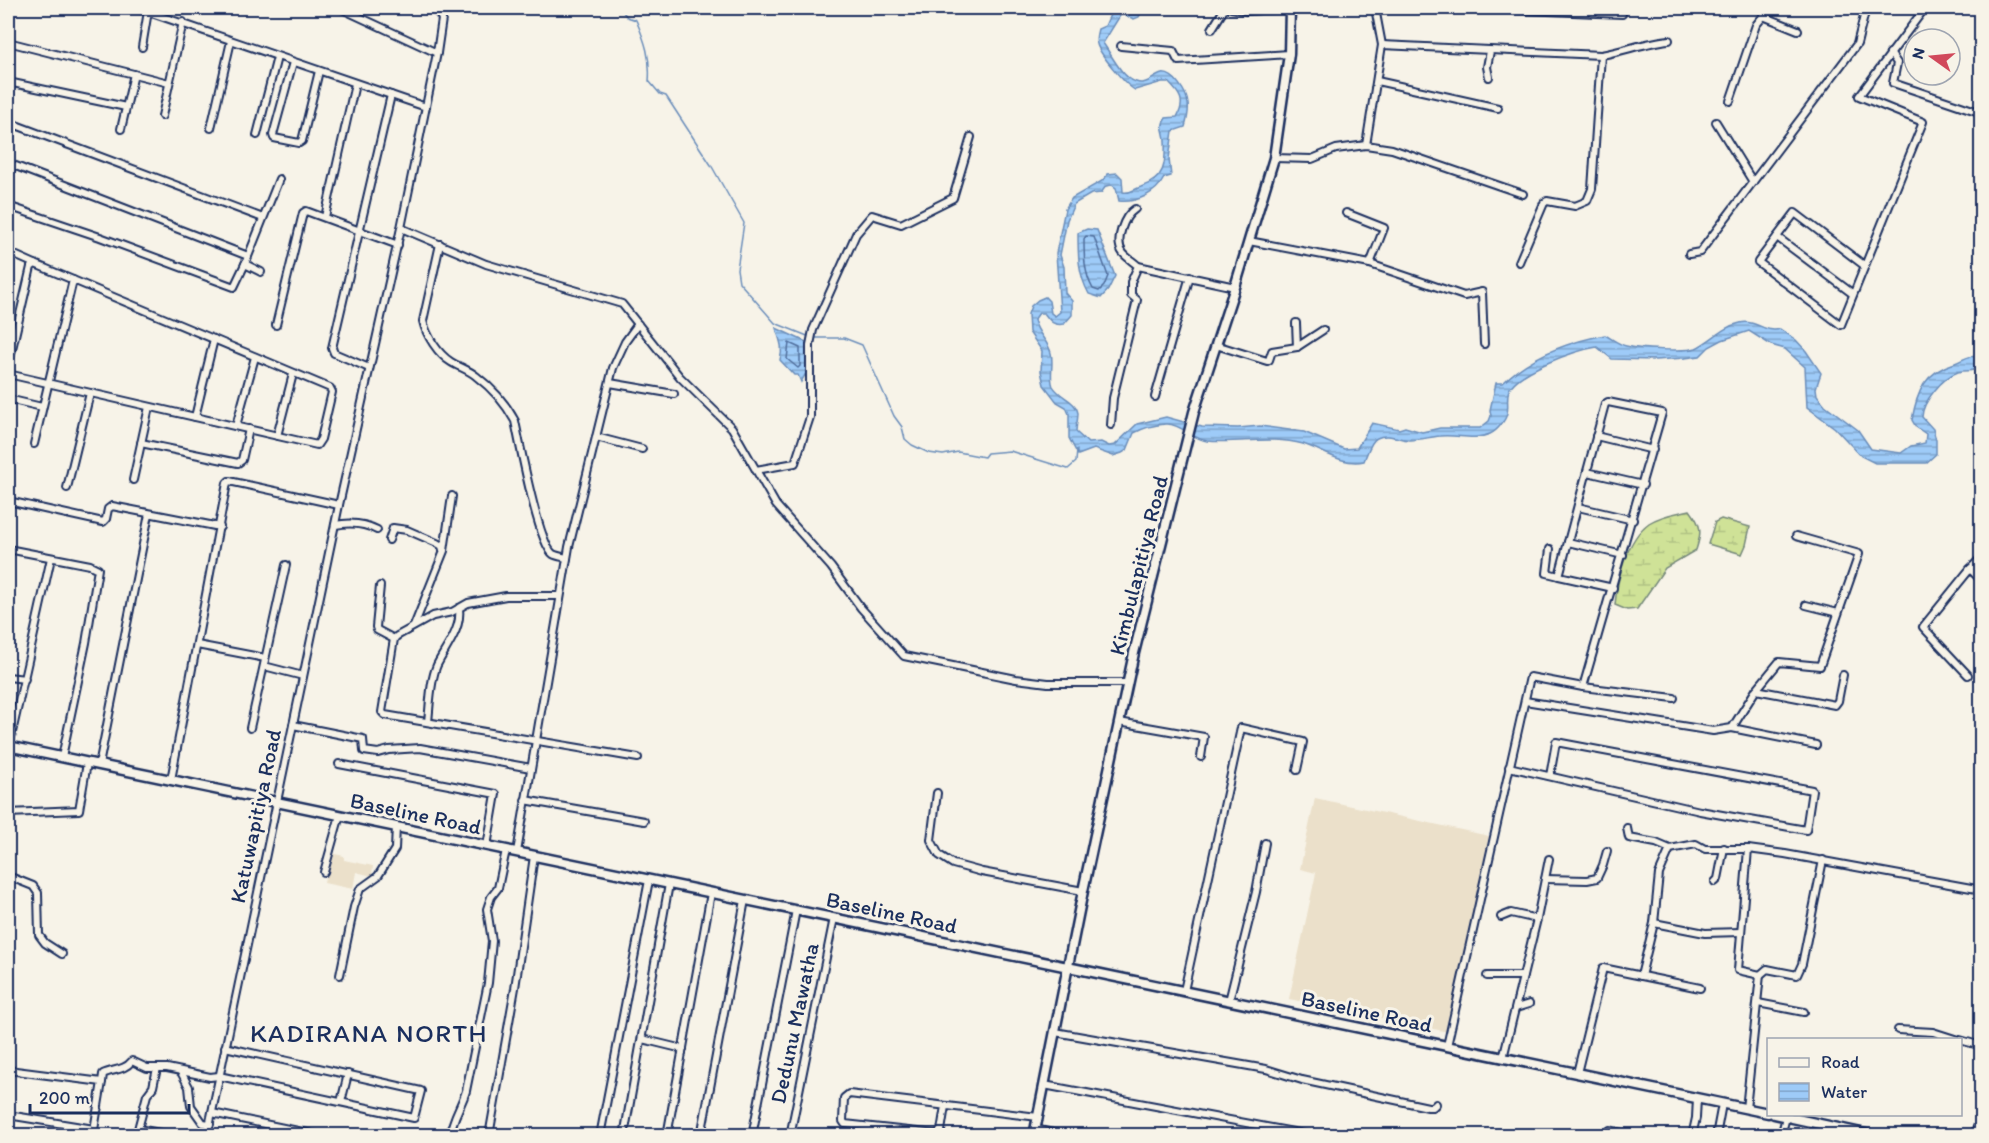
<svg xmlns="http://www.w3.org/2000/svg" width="1989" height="1143" viewBox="0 0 1989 1143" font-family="Itim,sans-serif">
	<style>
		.built { fill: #ebe0ca }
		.wetland { fill: url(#wetland-marsh); stroke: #75887a; stroke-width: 1.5 }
		.water { fill: url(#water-rules); stroke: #6a8dba; stroke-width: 1.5 }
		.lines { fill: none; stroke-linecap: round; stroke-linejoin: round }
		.shore { stroke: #4f6d9c; stroke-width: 1.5 }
		.stream { stroke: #6a8dba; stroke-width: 1.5 }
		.minor-casing { stroke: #1b2f5e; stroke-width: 10 }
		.major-casing { stroke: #1b2f5e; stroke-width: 13 }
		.minor { stroke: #f7f3e8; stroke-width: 6 }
		.major { stroke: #f7f3e8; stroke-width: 8 }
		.labels { text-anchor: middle; stroke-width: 6; stroke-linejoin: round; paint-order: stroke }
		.street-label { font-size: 22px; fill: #1b2f5e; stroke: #f7f3e8 }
		.quarter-label { font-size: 26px; letter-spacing: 1.5px; fill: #1b2f5e; stroke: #f7f3e8 }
	</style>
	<defs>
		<pattern id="wetland-marsh" width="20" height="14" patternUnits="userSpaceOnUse" patternTransform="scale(1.5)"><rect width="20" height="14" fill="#cfe297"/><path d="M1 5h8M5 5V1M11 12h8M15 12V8" fill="none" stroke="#b1c285"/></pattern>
		<pattern id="water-rules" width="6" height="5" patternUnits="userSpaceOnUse" patternTransform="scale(1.5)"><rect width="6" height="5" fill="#9ecbf8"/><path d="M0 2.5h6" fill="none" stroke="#80a5cc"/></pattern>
	</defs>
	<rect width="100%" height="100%" fill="#f7f3e8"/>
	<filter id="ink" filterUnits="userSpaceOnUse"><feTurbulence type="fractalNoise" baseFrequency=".0167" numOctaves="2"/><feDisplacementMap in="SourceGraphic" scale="12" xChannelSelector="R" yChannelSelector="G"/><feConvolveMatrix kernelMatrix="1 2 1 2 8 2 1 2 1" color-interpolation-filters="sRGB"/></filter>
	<g filter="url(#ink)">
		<g class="built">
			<path d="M1315 798 1489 836 1448 1032 1289 999 1316 873 1300 869Z"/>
			<path d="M330 853 344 856V860L373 866 372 876 356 872 353 889 324 883Z"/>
		</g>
		<g class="wetland">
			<path d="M1690 510C1702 526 1702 532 1696 550L1665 568 1637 609 1627 610 1615 605C1617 579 1627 539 1649 523 1661 515 1677 513 1690 510Z"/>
			<path d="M1721 519 1750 527 1746 545 1742 554 1708 544 1715 522Z"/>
		</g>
		<g class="water">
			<path d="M1113 8H1125L1128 12 1133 11 1135 8H1143L1139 17 1134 19 1121 14 1103 43C1111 54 1122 78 1136 82 1147 86 1153 76 1162 74 1174 72 1187 93 1188 104 1189 111 1187 120 1185 127L1173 131 1169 159 1171 176 1164 178C1156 194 1136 203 1119 201L1116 188 1112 185 1106 186 1101 193 1091 194 1074 204 1067 220 1060 255 1064 267 1065 293 1072 301V315L1064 324C1053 326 1050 321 1044 313H1039L1034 320C1038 335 1048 341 1051 353 1054 363 1049 378 1053 386 1059 397 1076 400 1078 413 1078 419 1076 426 1076 432L1088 443 1101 442 1109 446 1115 445 1137 424 1166 417 1202 427 1238 428 1260 426 1304 432 1344 449 1357 448 1372 423 1399 429 1405 427 1422 432 1440 428H1480L1489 421 1491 416 1490 410 1496 383H1503C1530 356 1568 342 1605 335 1611 338 1618 344 1626 346 1637 349 1686 352 1696 348 1712 340 1722 327 1740 323 1756 319 1766 334 1780 329L1796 340 1806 351 1821 373 1816 388 1817 395 1825 405 1858 430 1871 449 1901 453 1911 446 1925 443 1926 434 1916 427 1912 420C1917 391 1925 372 1955 363 1968 358 1966 355 1981 357V367C1971 373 1967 369 1958 372 1943 377 1922 402 1922 417L1933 429 1936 440V454L1926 463H1875L1861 456 1835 428 1807 407 1805 367 1785 349 1771 345 1749 331 1722 340 1709 347 1700 356 1685 358 1655 360 1612 359 1597 347C1577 350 1517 371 1509 390 1506 398 1509 406 1507 413 1506 420 1497 431 1490 434 1474 441 1457 434 1440 436 1429 437 1421 440 1409 440 1399 439 1387 433 1377 438 1371 440 1367 454 1364 461 1342 466 1323 450 1303 444 1271 435 1239 444 1207 441 1192 439 1180 423 1165 424 1155 425 1143 428 1134 433L1127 450 1122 453 1113 456 1094 449 1078 455 1069 438V414L1066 407 1057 402 1044 385 1041 371 1042 351 1029 332 1028 314 1031 306 1038 300 1045 297 1049 301 1051 313 1055 316 1060 312 1056 253 1065 209 1072 198 1102 181 1108 174 1117 173 1122 178 1123 192C1130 194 1134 189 1141 187 1165 179 1166 164 1165 141 1165 131 1159 127 1166 118L1177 117C1186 101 1180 94 1168 82H1162L1135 90C1126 86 1099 53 1097 44 1095 39 1097 33 1098 29L1105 26Z"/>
			<path d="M1087 229 1097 230 1115 276 1108 290 1101 298 1089 294C1078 274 1078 255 1078 233Z"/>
			<path d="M776 328 806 342V373L801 382 798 375H794L780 360C784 347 779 339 776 328Z"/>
		</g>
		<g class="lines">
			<g class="shore">
				<path d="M1086 236 1094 237 1108 276 1104 286 1099 291 1093 289C1084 273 1084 256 1084 239Z"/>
				<path d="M789 343 800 348V366L798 368 787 359Z"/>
			</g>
			<g class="stream">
				<path d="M620 8 627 17 636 20C645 41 651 58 649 81L660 94 666 96 711 165 744 223 737 269 739 282 775 323 810 337"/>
				<path d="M815 338H844L862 345 894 416 902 427 905 439 912 445 929 453 943 455 958 452 984 457 987 453 1010 451 1068 469 1076 462 1077 450"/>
			</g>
			<g class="minor-casing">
				<g id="minor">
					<path d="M137 8 426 107"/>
					<path d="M340 8 437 53"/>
					<path d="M1231 8 1247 11 1290 8"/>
					<path d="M1375 8 1382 45"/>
					<path d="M1477 8 1622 14"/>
					<path d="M1763 16 1798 30"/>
					<path d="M1212 29 1225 8"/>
					<path d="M8 42 169 83"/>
					<path d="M1121 46 1173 51 1178 61 1289 54"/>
					<path d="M142 47 148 11"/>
					<path d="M1890 53 1897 63 1893 83 1982 113"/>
					<path d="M293 62 273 135 274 138 299 143 302 141 319 71"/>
					<path d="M1489 77 1487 67 1490 51"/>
					<path d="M1377 81 1498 108"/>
					<path d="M8 82 126 107"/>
					<path d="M1730 101 1756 25 1770 8"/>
					<path d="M162 116 183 22"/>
					<path d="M8 122 263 218"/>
					<path d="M1716 122 1753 182"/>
					<path d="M211 128 231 41"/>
					<path d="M121 129 134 74"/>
					<path d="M257 135 277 57"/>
					<path d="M1366 145 1382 45 1601 55C1624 51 1647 42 1669 40"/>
					<path d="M1274 158 1312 159 1336 149 1366 145 1392 149 1523 194"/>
					<path d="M8 163 248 256"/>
					<path d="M8 206 100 237 234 287 245 264 279 179"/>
					<path d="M1346 213 1384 228 1370 264"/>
					<path d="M325 217 355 84"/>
					<path d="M401 228 486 264 622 304 680 377 732 428 776 505 831 567 861 608 904 656 1016 679 1048 683H1127"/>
					<path d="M1777 237 1853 294"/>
					<path d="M1249 241 1370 264 1464 296 1482 292 1484 344"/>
					<path d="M440 244 423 321C426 335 438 354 451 362 459 367 469 370 476 376 492 388 506 404 515 421 520 444 538 543 553 554 556 556 563 557 567 558"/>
					<path d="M8 252 35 264"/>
					<path d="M1689 254 1700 252 1857 44 1866 8"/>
					<path d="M1519 262 1544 203 1547 201 1575 206 1587 201 1592 189 1601 55"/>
					<path d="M245 264 261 272"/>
					<path d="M1138 266 1235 287"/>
					<path d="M1865 266 1795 213 1758 262 1841 325 1923 122 1859 96 1925 8"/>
					<path d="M1296 323 1297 347"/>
					<path d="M276 325 303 213 306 211 398 245"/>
					<path d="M1216 345 1267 361 1269 360 1272 351 1297 347 1323 330"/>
					<path d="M8 366 31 267 35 264 330 388 332 392 321 439 317 445 8 374"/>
					<path d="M369 368 334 353 332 348 391 95"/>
					<path d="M610 383 674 394"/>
					<path d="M1155 397 1190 276"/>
					<path d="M8 399 42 407"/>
					<path d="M195 417 214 339"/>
					<path d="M1111 425 1113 398 1137 300 1131 295V282L1138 266C1134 262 1127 258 1123 253 1114 241 1124 216 1135 209"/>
					<path d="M236 426 255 357"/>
					<path d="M277 436 293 374"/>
					<path d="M1596 436 1653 450"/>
					<path d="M596 437 642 449"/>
					<path d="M141 443 238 463 242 460 249 429"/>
					<path d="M34 444 73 280"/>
					<path d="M756 470 795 463 810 417V345L813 330 856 234 872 215 901 224 953 198 971 137"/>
					<path d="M1587 472 1643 485"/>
					<path d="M133 480 149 407"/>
					<path d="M67 488 90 393"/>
					<path d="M8 501 103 522 106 519 108 509 112 506 220 527"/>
					<path d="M1578 507 1633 520"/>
					<path d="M335 525C350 522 364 523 377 530"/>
					<path d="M389 540 393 528 407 530 437 543 442 546 443 550"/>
					<path d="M1568 542 1559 576 1613 588"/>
					<path d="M8 549 90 565 98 569 86 643 62 757"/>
					<path d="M1550 549 1547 573 1559 576"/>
					<path d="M1970 569 1982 581"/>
					<path d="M380 586 376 627 377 630 394 639"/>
					<path d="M560 596H506L468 603 452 612 433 616 397 636 394 639 382 712 385 715 638 758"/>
					<path d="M1806 605 1838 613"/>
					<path d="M414 626 444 551 452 496"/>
					<path d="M197 645 265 658"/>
					<path d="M264 666 303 676"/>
					<path d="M1968 675 1923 627 1970 569 1982 557"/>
					<path d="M8 677 25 679"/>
					<path d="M1583 687 1674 698"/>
					<path d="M1756 690 1835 705 1838 701 1843 675"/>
					<path d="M1525 701 1713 731 1732 728 1756 690 1779 662 1820 666 1859 554 1796 536"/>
					<path d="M428 722C430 704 430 681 437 665 446 647 462 629 459 608"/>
					<path d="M1119 722 1204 737 1201 757"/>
					<path d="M293 725 363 739 364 751 378 753 389 750 420 748 531 768"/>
					<path d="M250 728 286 565"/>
					<path d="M1732 728 1816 745"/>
					<path d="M9 746 51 558"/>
					<path d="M339 764 496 794 487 846"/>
					<path d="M99 765 149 514"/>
					<path d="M1509 767 1700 811 1806 830 1812 790 1556 742 1550 776"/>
					<path d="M171 780 227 483 229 481 339 505"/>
					<path d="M937 793 931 840 939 855 953 864 982 872 1083 891"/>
					<path d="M525 800 644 821"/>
					<path d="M8 813 79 810 87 763"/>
					<path d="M1627 828 1629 838 1656 843 1670 849 1659 874 1654 923 1641 976"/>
					<path d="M1670 849 1696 844 1705 849H1748L1785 854 1982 890"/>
					<path d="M1748 849 1738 970 1760 975"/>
					<path d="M517 852 569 547 613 368 625 342 638 324"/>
					<path d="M324 872 340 815"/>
					<path d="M8 876 33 886 38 893 39 935 45 943 62 954"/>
					<path d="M1545 879 1587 880 1597 878 1603 865 1607 851"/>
					<path d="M1715 882 1718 879 1724 848"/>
					<path d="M1501 917 1511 913 1537 919"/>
					<path d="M1654 923 1705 933 1741 932"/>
					<path d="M340 975 354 907 360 889 378 876 395 849 396 827"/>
					<path d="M1487 976H1523"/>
					<path d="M1184 991 1241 728 1303 742 1297 770"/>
					<path d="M1229 1001 1256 892 1265 843"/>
					<path d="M1758 1003 1804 1012"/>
					<path d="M1516 1008 1529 1004"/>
					<path d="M1898 1030 1933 1032 1958 1040"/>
					<path d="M1055 1032 1266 1069 1302 1080 1428 1107H1433L1436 1104"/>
					<path d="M642 1039 683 1049"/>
					<path d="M1960 1040 1982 1046"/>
					<path d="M1447 1046 1530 677 1583 687 1662 413 1608 402 1605 404 1568 542 1623 555"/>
					<path d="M1503 1058 1537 919 1549 859"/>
					<path d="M157 1068 153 1087 147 1095 138 1129 177 1136"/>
					<path d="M8 1070 102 1082 93 1136"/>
					<path d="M181 1072 189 1087 191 1106 203 1123 210 1124"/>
					<path d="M1577 1073 1603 968 1700 988"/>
					<path d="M102 1082 103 1074C113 1069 124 1071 132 1061L147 1068H167L210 1077 219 1076 414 1118 421 1091 225 1047"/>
					<path d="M1044 1085 1315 1136"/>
					<path d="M341 1102 348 1074"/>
					<path d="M945 1106 941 1131 936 1134 845 1124 843 1121 844 1098 849 1094 1038 1117"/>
					<path d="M1746 1109 1760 975 1767 969 1797 975 1802 964 1823 860"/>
					<path d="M212 1113 322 1136"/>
					<path d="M8 1115 94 1129"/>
					<path d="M1035 1129 1066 1136"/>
					<path d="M207 1136 339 505 401 228 437 53 442 19 435 8"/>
					<path d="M450 1136C452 1118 461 1107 466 1091L488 983 492 941 487 909 491 897 498 888 506 850"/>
					<path d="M489 1136 515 988 534 856"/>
					<path d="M600 1136 649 880"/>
					<path d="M624 1136 669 884"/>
					<path d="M667 1136 711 893"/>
					<path d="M701 1136 745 900"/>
					<path d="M752 1136 796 910"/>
					<path d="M790 1136 834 918"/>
					<path d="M1603 1136 1610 1130 1635 1136"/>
					<path d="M1692 1136 1696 1118 1697 1098"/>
					<path d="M1716 1136 1722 1104"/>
					<path d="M1781 1136 1786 1117"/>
					<path d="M1973 1136 1982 1117"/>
				</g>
			</g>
			<g class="major-casing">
				<g id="major">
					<path d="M8 746 1768 1113"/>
					<path d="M1774 1114 1875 1136"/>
					<path d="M1034 1136 1083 891 1134 653 1194 412 1235 287 1274 158 1289 54 1290 8"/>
				</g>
			</g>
			<use href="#minor" class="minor"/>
			<use href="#major" class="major"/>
		</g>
	</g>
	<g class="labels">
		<g class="street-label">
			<text transform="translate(1138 565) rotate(-76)" y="8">Kimbulapitiya Road</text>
			<text transform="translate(416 813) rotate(12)" y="8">Baseline Road</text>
			<text transform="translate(255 816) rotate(-78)" y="8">Katuwapitiya Road</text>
			<text transform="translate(892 912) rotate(12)" y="8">Baseline Road</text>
			<text transform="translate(1367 1011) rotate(12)" y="8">Baseline Road</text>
			<text transform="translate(794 1023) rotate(-78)" y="8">Dedunu Mawatha</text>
		</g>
		<g class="quarter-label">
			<text x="369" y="1042">KADIRANA NORTH</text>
		</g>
	</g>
	<rect width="1989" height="1143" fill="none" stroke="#f7f3e8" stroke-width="30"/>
	<rect x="15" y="15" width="1959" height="1113" fill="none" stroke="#1b2f5e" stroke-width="2" filter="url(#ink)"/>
	<rect x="1767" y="1038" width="195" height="78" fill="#f7f3e8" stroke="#9fa5b1" stroke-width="1.5"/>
	<rect x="1779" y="1058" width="30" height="9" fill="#f7f3e8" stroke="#9fa5b1" stroke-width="1.5"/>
	<text x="1821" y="1068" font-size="18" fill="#1b2f5e">Road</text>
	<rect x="1779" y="1083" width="30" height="18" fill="url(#water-rules)" stroke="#9fa5b1" stroke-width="1.5"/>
	<text x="1821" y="1098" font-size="18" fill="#1b2f5e">Water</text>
	<g transform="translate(1932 57) rotate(285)"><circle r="28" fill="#f7f3e8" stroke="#9fa5b1" stroke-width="1.5"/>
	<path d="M0-4.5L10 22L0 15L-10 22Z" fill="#d1495b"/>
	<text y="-9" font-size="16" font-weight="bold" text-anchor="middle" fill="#1b2f5e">N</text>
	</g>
	<path d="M30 1104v9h159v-9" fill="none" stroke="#1b2f5e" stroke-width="3"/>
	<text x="39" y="1104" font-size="18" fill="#1b2f5e" stroke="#f7f3e8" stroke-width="4.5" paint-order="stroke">200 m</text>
</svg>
